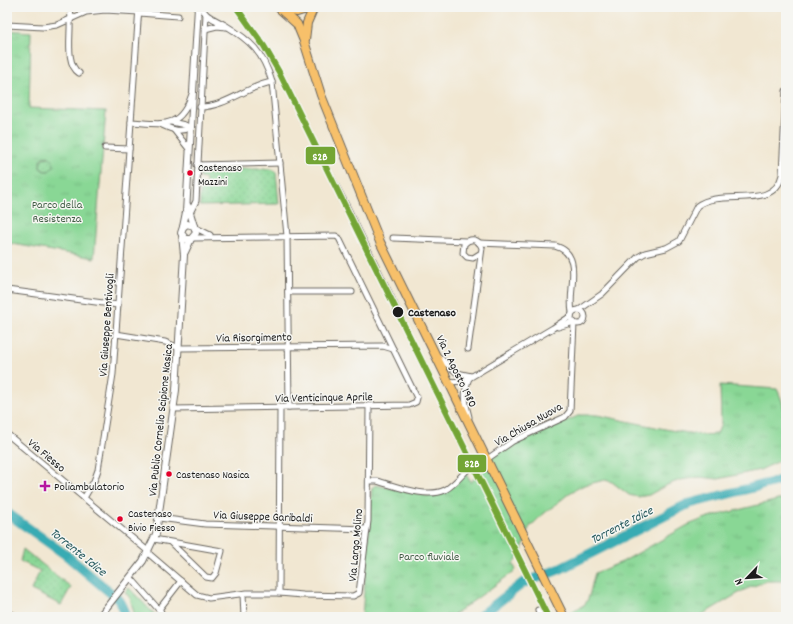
<svg xmlns="http://www.w3.org/2000/svg" width="793" height="624" viewBox="0 0 793 624" font-family="Dekko,sans-serif">
	<style>
		.grass { fill: url(#grass-dots); stroke: #527a58 }
		.park { fill: url(#park-tufts); stroke: #527a58; fill-rule: evenodd }
		.lines { fill: none; stroke-linecap: round; stroke-linejoin: round }
		.river { stroke: #39abb3; stroke-width: 10 }
		.minor-tunnel { stroke: #c6beae; stroke-width: 5; stroke-dasharray: 5 2.5; stroke-linecap: butt }
		.minor-casing { stroke: #67635c; stroke-width: 7 }
		.tertiary-casing { stroke: #67635c; stroke-width: 8 }
		.primary-casing { stroke: #67635c; stroke-width: 10 }
		.minor { stroke: #fff; stroke-width: 5 }
		.tertiary { stroke: #fff; stroke-width: 6 }
		.primary { stroke: #f7c06b; stroke-width: 8 }
		.rail-casing { stroke: #1c1c1c; stroke-width: 3 }
		.rail { stroke: #f6f6f2; stroke-width: 1.5; stroke-dasharray: 4.5; stroke-linecap: butt }
		.rail-1-casing { stroke: #f6f6f2; stroke-width: 9 }
		.rail-1 { stroke: #73a534; stroke-width: 6 }
		.bus-dot { fill: #e4002b; stroke: #f6f6f2; stroke-width: 1.5 }
		.stop-dot { fill: #1c1c1c; stroke: #f6f6f2; stroke-width: 1.5 }
		.poi-dot { fill: #b5179e; stroke: #f6f6f2; stroke-width: 1.5 }
		.labels { text-anchor: middle; stroke-width: 3; stroke-linejoin: round; paint-order: stroke }
		.bus-label { font-size: 11px; fill: #1c1c1c; stroke: #f6f6f2; text-anchor: start }
		.park-label { font-size: 12px; fill: #425d46; stroke: #f6f6f2 }
		.stop-label { font-size: 12px; font-weight: bold; fill: #1c1c1c; stroke: #f6f6f2; text-anchor: start }
		.street-label { font-size: 12px; fill: #1c1c1c; stroke: #f6f6f2 }
		.poi-label { font-size: 12px; fill: #1c1c1c; stroke: #f6f6f2; text-anchor: start }
		.water-label { font-size: 13px; font-style: italic; fill: #295c60; stroke: #f6f6f2 }
		.line-badge { stroke: #f6f6f2; stroke-width: 1.5 }
		.badge-label { font-size: 11px; text-anchor: middle; font-weight: bold; fill: #fff }
	</style>
	<defs>
		<pattern id="grass-dots" width="8" height="8" patternUnits="userSpaceOnUse"><rect width="8" height="8" fill="#89d795"/><path d="M2 2h.1M6 6h.1" fill="none" stroke="#76b880" stroke-width="1.8" stroke-linecap="round"/></pattern>
		<pattern id="park-tufts" width="24" height="20" patternUnits="userSpaceOnUse"><rect width="24" height="20" fill="#89d795"/><path d="M3 7l-1-3M5 7V3M7 7l1-3M15 17l-1-3M17 17v-4M19 17l1-3" fill="none" stroke="#76b880"/></pattern>
	</defs>
	<rect width="100%" height="100%" fill="#f6f6f2"/>
	<filter id="ink" filterUnits="userSpaceOnUse"><feTurbulence type="fractalNoise" baseFrequency=".025" numOctaves="2"/><feDisplacementMap in="SourceGraphic" scale="8" xChannelSelector="R" yChannelSelector="G"/><feConvolveMatrix kernelMatrix="1 2 1 2 8 2 1 2 1" color-interpolation-filters="sRGB"/></filter>
	<filter id="wash" filterUnits="userSpaceOnUse"><feTurbulence type="fractalNoise" baseFrequency=".012" numOctaves="4" result="noise"/><feDisplacementMap in="SourceGraphic" scale="16" xChannelSelector="R" yChannelSelector="G"/><feGaussianBlur stdDeviation="0.9" result="paint"/><feColorMatrix in="noise" values="0 0 0 0 0 0 0 0 0 0 0 0 0 0 0 0 0 1.4 0 .05"/><feComposite in="paint" operator="in"/></filter>
	<g filter="url(#wash)">
		<rect width="100%" height="100%" fill="#f1e7d2"/>
		<g class="grass">
			<circle cx="47" cy="164" r="7"/>
			<path d="M209 169H272L276 172 279 204 200 206V188H206V179L200 178C200 172 203 171 209 169Z"/>
			<path d="M23 549 71 587 61 605 31 590 40 571 20 561Z"/>
		</g>
		<g class="park">
			<path d="M7 30 31 32 29 108 106 111 94 258 7 243ZM48 156 52 159 54 166 49 171H44L40 168V161L43 157Z"/>
			<path d="M720 385 777 389C788 410 786 434 786 458L760 470 718 479 699 477 680 480 667 485 649 495 638 497 629 495 612 482 605 480 584 485 571 492 541 516 529 528 521 553 513 564 516 570 451 617H362L372 488 375 485 430 496C451 494 452 486 466 474L471 483 490 455 580 415H597L670 430 702 435 717 434 721 424Z"/>
			<path d="M786 498V581H766L744 590 698 617H573L571 612C575 609 582 607 585 604 590 599 592 581 595 573L622 562 688 525 706 518Z"/>
			<path d="M129 588 157 617H135L130 598 125 592Z"/>
		</g>
		<g class="lines">
			<g class="river">
				<path d="M7 513 66 555 119 600 123 607 125 617"/>
				<path d="M479 617 523 583 560 569 688 504 786 479"/>
			</g>
		</g>
	</g>
	<g filter="url(#ink)">
		<g class="lines">
			<path class="minor-tunnel" d="M468 469 476 463"/>
			<g class="minor-casing">
				<g id="minor">
					<path d="M70 7 71 19"/>
					<path d="M139 7 131 122C163 124 180 130 192 94"/>
					<path d="M139 13 178 16"/>
					<path d="M206 14C212 19 218 21 225 25 251 41 263 52 272 82L287 236 289 407"/>
					<path d="M70 20C71 35 65 64 79 73"/>
					<path d="M7 25 43 27 57 25 86 12 105 10 139 12"/>
					<path d="M205 29 217 26 226 27"/>
					<path d="M200 107C226 107 247 86 272 82"/>
					<path d="M171 122 185 125 190 128"/>
					<path d="M160 124C171 129 178 133 190 128"/>
					<path d="M174 130 189 149"/>
					<path d="M105 148 129 149"/>
					<path d="M197 165 280 163"/>
					<path d="M190 213 196 201 206 14 201 7"/>
					<path d="M196 228 210 235"/>
					<path d="M393 238 466 241"/>
					<path d="M479 243 555 246C585 254 567 290 572 312"/>
					<path d="M7 290 118 305"/>
					<path d="M288 292H352"/>
					<circle cx="578" cy="317" r="7"/>
					<path d="M579 310 602 294 638 257 645 253 666 248 679 241 697 206C721 187 774 212 782 175L786 91"/>
					<path d="M558 327 574 322"/>
					<path d="M116 334 165 342 179 348 383 346 393 349"/>
					<path d="M468 349 482 248C479 239 471 237 464 244L463 253 467 257 473 258 481 253"/>
					<path d="M439 357 457 373 471 376"/>
					<path d="M469 378C463 393 465 402 469 417"/>
					<path d="M448 382 464 381 469 378 553 328 571 316"/>
					<path d="M174 409 409 405 416 402 417 398 339 238 336 236 194 238"/>
					<path d="M7 434 149 552"/>
					<path d="M490 457 513 441 565 417 570 411 574 323"/>
					<path d="M476 463 482 460"/>
					<path d="M369 481H377C396 486 426 499 445 490 454 485 461 476 468 469"/>
					<path d="M84 498 94 481 98 470 113 374 131 122"/>
					<path d="M159 518 205 524 367 529"/>
					<path d="M154 539 222 551 216 573 212 578 206 577 171 543"/>
					<path d="M148 553 197 595 209 598 247 593H279L303 595 353 596 359 593 368 521 369 406"/>
					<path d="M131 578 160 611"/>
					<path d="M279 593 280 408"/>
					<path d="M243 594 244 617"/>
					<path d="M538 610 541 617"/>
					<path d="M7 612 17 617"/>
					<path d="M164 617 160 611V608L181 581"/>
				</g>
			</g>
			<g class="tertiary-casing">
				<g id="tertiary">
					<path d="M188 206 194 226"/>
					<path d="M183 227 186 212 198 7"/>
					<path d="M185 252 191 239 196 233 194 226 187 224 183 227 181 233 186 239H191"/>
					<path d="M99 617 143 561 156 534 176 390 184 255 182 235"/>
				</g>
			</g>
			<g class="primary-casing">
				<g id="primary">
					<path d="M279 8 297 24 304 41 321 95 380 242 564 617"/>
					<path d="M283 9 297 12 313 7"/>
					<path d="M305 40 307 23 314 7"/>
				</g>
			</g>
			<use href="#minor" class="minor"/>
			<use href="#tertiary" class="tertiary"/>
			<use href="#primary" class="primary"/>
			<g class="rail-casing">
				<path id="rail" d="M315 145C336 177 351 211 368 245 389 288 411 330 428 375"/>
			</g>
			<use href="#rail" class="rail"/>
			<g class="rail-1-casing">
				<path id="rail-1" d="M236 7 264 46 279 72 548 617"/>
			</g>
			<use href="#rail-1" class="rail-1"/>
		</g>
	</g>
	<g class="bus-dot">
		<circle cx="190" cy="173" r="3.5"/>
		<circle cx="169" cy="474" r="3.5"/>
		<circle cx="120" cy="519" r="3.5"/>
	</g>
	<circle class="stop-dot" cx="398" cy="312" r="6"/>
	<path class="poi-dot" d="M43 480h4v4h4v4h-4v4h-4v-4h-4v-4h4z"/>
	<g class="labels">
		<g class="bus-label">
			<text x="198" y="171">Castenaso<tspan x="198" dy="14">Mazzini</tspan></text>
			<text x="176" y="478">Castenaso Nasica</text>
			<text x="128" y="517">Castenaso<tspan x="128" dy="14">Bivio Fiesso</tspan></text>
		</g>
		<g class="park-label">
			<text x="57" y="208">Parco della<tspan x="57" dy="14">Resistenza</tspan></text>
			<text x="429" y="560">Parco fluviale</text>
		</g>
		<g class="stop-label">
			<text x="408" y="316">Castenaso</text>
		</g>
		<g class="street-label">
			<text transform="translate(106 325) rotate(-86)" y="4">Via Giuseppe Bentivogli</text>
			<text transform="translate(254 337) rotate(-1)" y="4">Via Risorgimento</text>
			<text transform="translate(457 371) rotate(64)" y="4">Via 2 Agosto 1980</text>
			<text transform="translate(324 397) rotate(-1)" y="4">Via Venticinque Aprile</text>
			<text transform="translate(160 420) rotate(-84)" y="4">Via Publio Cornelio Scipione Nasica</text>
			<text transform="translate(528 424) rotate(-30)" y="4">Via Chiusa Nuova</text>
			<text transform="translate(47 455) rotate(40)" y="4">Via Fiesso</text>
			<text transform="translate(263 516) rotate(2)" y="4">Via Giuseppe Garibaldi</text>
			<text transform="translate(355 545) rotate(-85)" y="4">Via Largo Molino</text>
		</g>
		<g class="poi-label">
			<text x="54" y="490">Poliambulatorio</text>
		</g>
		<g class="water-label">
			<text transform="translate(621 524) rotate(-27)" y="5">Torrente Idice</text>
			<text transform="translate(79 551) rotate(39)" y="5">Torrente Idice</text>
		</g>
	</g>
	<g class="line-badge">
		<rect x="305" y="146" width="31" height="19" rx="4" fill="#73a534"/>
		<rect x="457" y="454" width="30" height="19" rx="4" fill="#73a534"/>
	</g>
	<g class="badge-label">
		<text x="320" y="160">S2B</text>
		<text x="472" y="467">S2B</text>
	</g>
	<rect width="793" height="624" fill="none" stroke="#f6f6f2" stroke-width="24"/>
	<g transform="translate(747 578) rotate(245)" stroke="#f6f6f2" stroke-width="3" paint-order="stroke">
	<path d="M0-3L7 15L0 10L-7 15Z" fill="#1c1c1c"/>
	<text y="-6" font-size="11" font-weight="bold" text-anchor="middle" fill="#1c1c1c">N</text>
	</g>
</svg>
